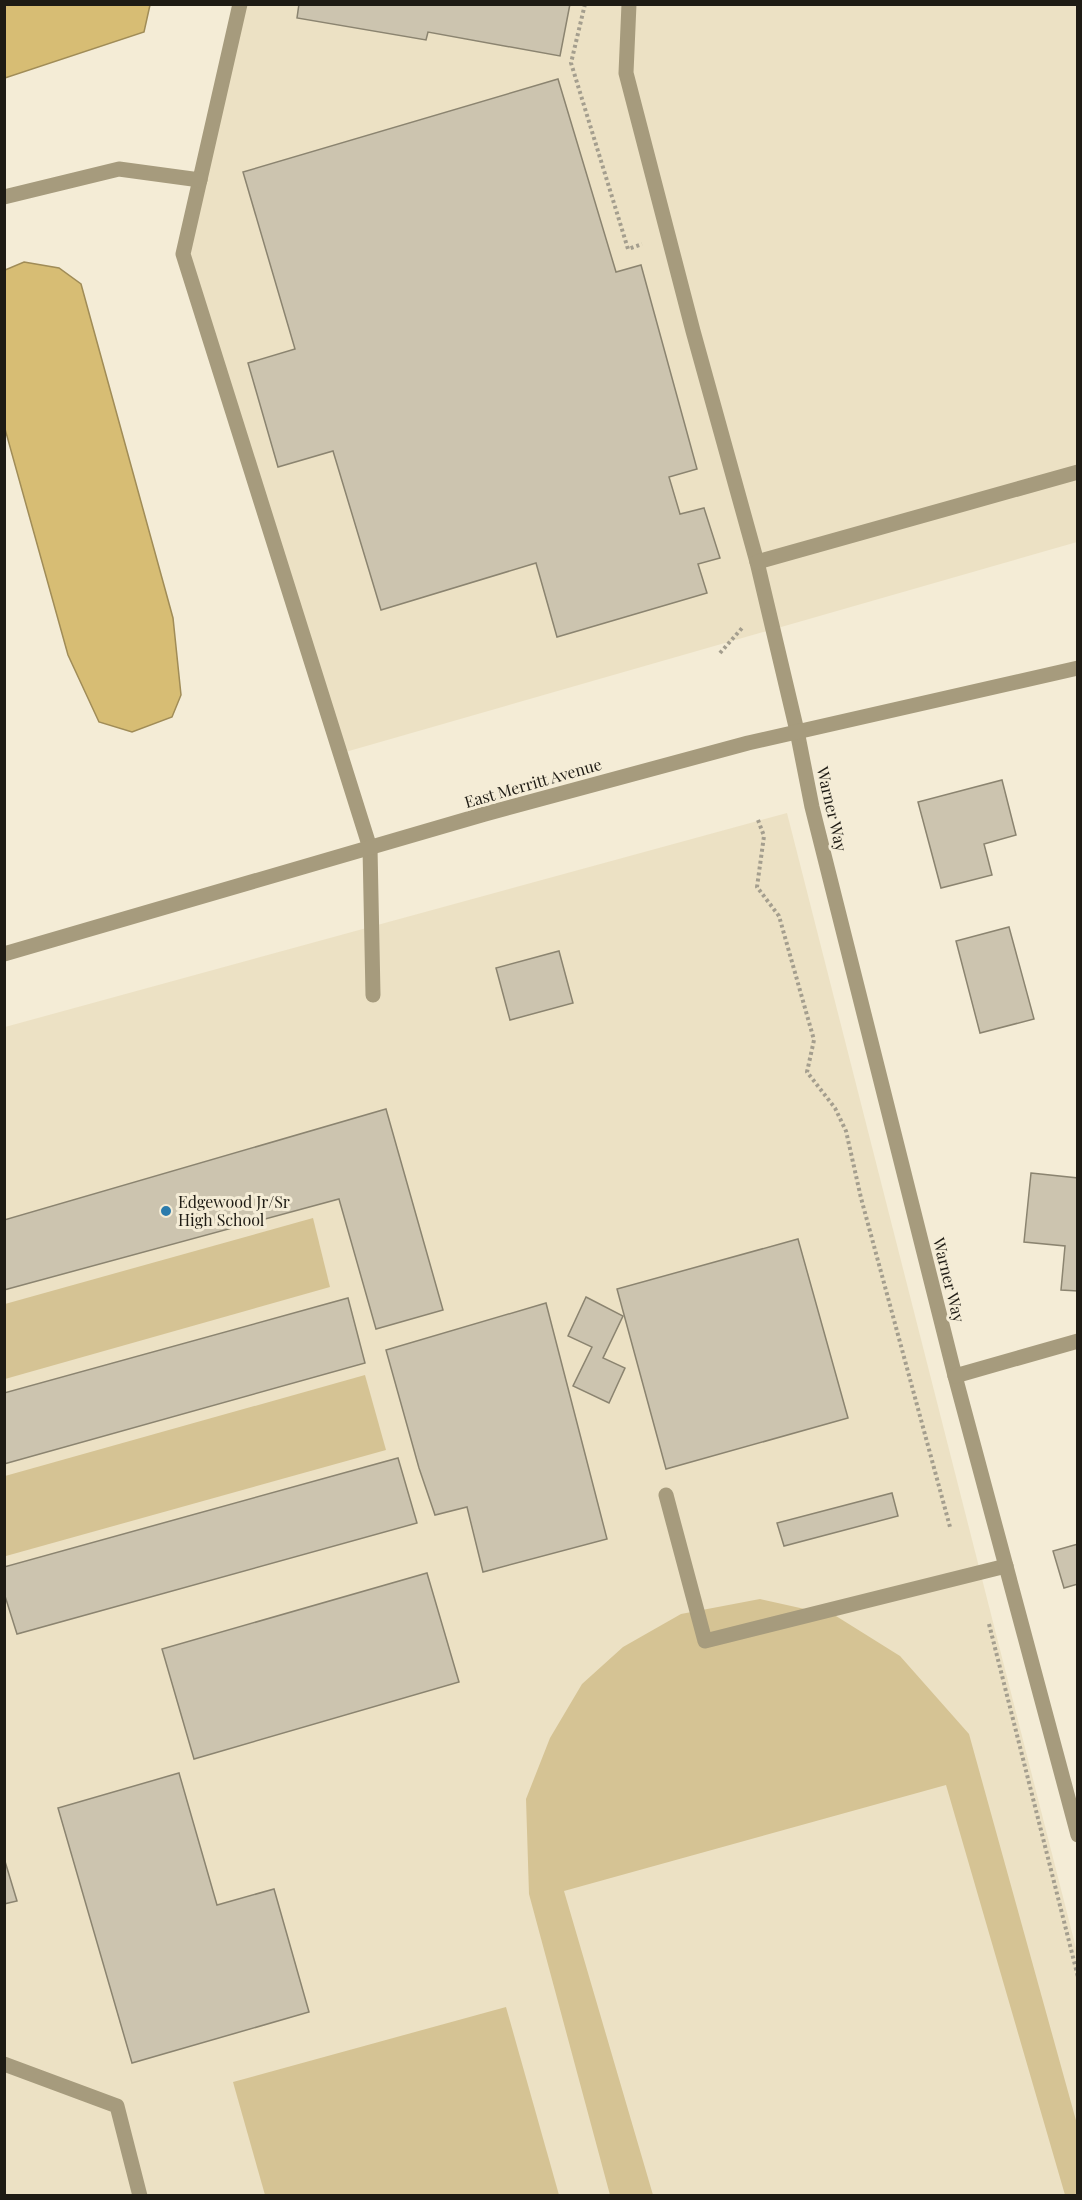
<svg xmlns="http://www.w3.org/2000/svg" width="1082" height="2200" viewBox="0 0 1082 2200" font-family="'Playfair Display',serif">
	<style>
		.built { fill: #ece1c4 }
		.green { fill: #d5c394 }
		.water { fill: #d7bd74; stroke: #a08c57; stroke-width: 1.5 }
		.building { fill: #ccc4af; stroke: #8b8470; stroke-width: 1.5 }
		.lines { fill: none; stroke-linecap: round; stroke-linejoin: round }
		.path { stroke: #a49e8e; stroke-width: 4; stroke-dasharray: 3 3; stroke-linecap: butt }
		.service { stroke: #a69b7d; stroke-width: 15 }
		.minor { stroke: #a69b7d; stroke-width: 15 }
		.tertiary { stroke: #a69b7d; stroke-width: 15 }
		.poi-dot { fill: #2b7bac; stroke: #f4ecd6; stroke-width: 2 }
		.labels { text-anchor: middle; stroke-width: 6; stroke-linejoin: round; paint-order: stroke }
		.street-label { font-size: 16px; fill: #1e1b14; stroke: #f4ecd6 }
		.poi-label { font-size: 16px; fill: #1e1b14; stroke: #f4ecd6; text-anchor: start }
	</style>
	<rect width="100%" height="100%" fill="#f4ecd6"/>
	<g class="built">
		<path d="M246 5H1077V542L342 753 187 266Z"/>
		<path d="M787 813 1077 1952V2195L5 2196V1027Z"/>
	</g>
	<g class="green">
		<path d="M313 1218 330 1287 5 1379V1304Z"/>
		<path d="M365 1375 386 1450 6 1556 4 1549 5 1476Z"/>
		<path d="M760 1599 836 1616 900 1656 969 1734 1077 2124V2195H1065L946 1785 564 1891 653 2195H610L529 1894 526 1799 550 1738 582 1684 623 1647 681 1614Z"/>
		<path d="M506 2007 559 2195H265L233 2082Z"/>
	</g>
	<g class="water">
		<path d="M4 5 5 4 150 5 144 32 5 78Z"/>
		<path d="M24 262 59 268 81 284 173 618 181 695 172 717 132 732 99 722 68 655 5 429V270Z"/>
	</g>
	<g class="building">
		<path d="M299 4H570L560 56 428 32 426 40 297 18Z"/>
		<path d="M558 79 616 272 641 265 697 469 669 477 680 514 704 508 720 558 698 564 707 593 557 637 536 563 381 610 333 451 278 467 248 363 295 349 243 172Z"/>
		<path d="M1002 780 1016 835 984 844 992 875 941 888 918 802Z"/>
		<path d="M1009 927 1034 1019 980 1033 956 941Z"/>
		<path d="M559 951 573 1003 510 1020 496 968Z"/>
		<path d="M386 1109 443 1310 376 1329 339 1199 4 1290V1220Z"/>
		<path d="M1031 1173 1078 1178V1291L1061 1290 1065 1246 1024 1242Z"/>
		<path d="M798 1239 848 1418 666 1469 617 1289Z"/>
		<path d="M586 1297 623 1316 603 1358 625 1368 609 1403 573 1386 592 1347 568 1336Z"/>
		<path d="M348 1298 365 1363 4 1464V1393Z"/>
		<path d="M546 1303 607 1539 483 1572 467 1507 435 1515 419 1468 386 1350Z"/>
		<path d="M398 1458 417 1523 17 1634 4 1593V1567Z"/>
		<path d="M892 1493 898 1516 784 1546 777 1523Z"/>
		<path d="M1078 1544V1584L1064 1588 1053 1551Z"/>
		<path d="M427 1573 459 1682 194 1759 162 1649Z"/>
		<path d="M179 1773 217 1905 274 1889 309 2012 132 2063 58 1808Z"/>
		<path d="M4 1858 17 1901 4 1904Z"/>
	</g>
	<g class="lines">
		<g class="path">
			<path d="M585 4 571 63 628 249 642 244"/>
			<path d="M720 653 743 627"/>
			<path d="M758 820 764 836 757 887 779 916 814 1040 807 1072 835 1108 846 1131 861 1198 950 1527"/>
			<path d="M989 1624 1078 1977"/>
		</g>
		<g class="service">
			<path d="M240 4 183 254 370 848 373 995"/>
			<path d="M629 4 626 73 693 331 757 562 797 731"/>
			<path d="M4 197 119 169 200 180"/>
			<path d="M757 562 1078 472"/>
			<path d="M666 1495 705 1641 1006 1566"/>
			<path d="M4 2064 117 2106 140 2196"/>
		</g>
		<g class="minor">
			<path d="M797 731 812 807 955 1376 1078 1835"/>
			<path d="M955 1376 1078 1341"/>
		</g>
		<path class="tertiary" d="M4 954 485 814 748 743 1078 668"/>
	</g>
	<circle class="poi-dot" cx="166" cy="1211" r="6"/>
	<g class="labels">
		<g class="street-label">
			<text transform="translate(533 783) rotate(-16)" y="6">East Merritt Avenue</text>
			<text transform="translate(832 809) rotate(77)" y="6">Warner Way</text>
			<text transform="translate(949 1280) rotate(76)" y="6">Warner Way</text>
		</g>
		<g class="poi-label">
			<text x="178" y="1208">Edgewood Jr/Sr<tspan x="178" dy="18">High School</tspan></text>
		</g>
	</g>
	<rect width="1082" height="2200" fill="none" stroke="#1e1b14" stroke-width="12"/>
</svg>
